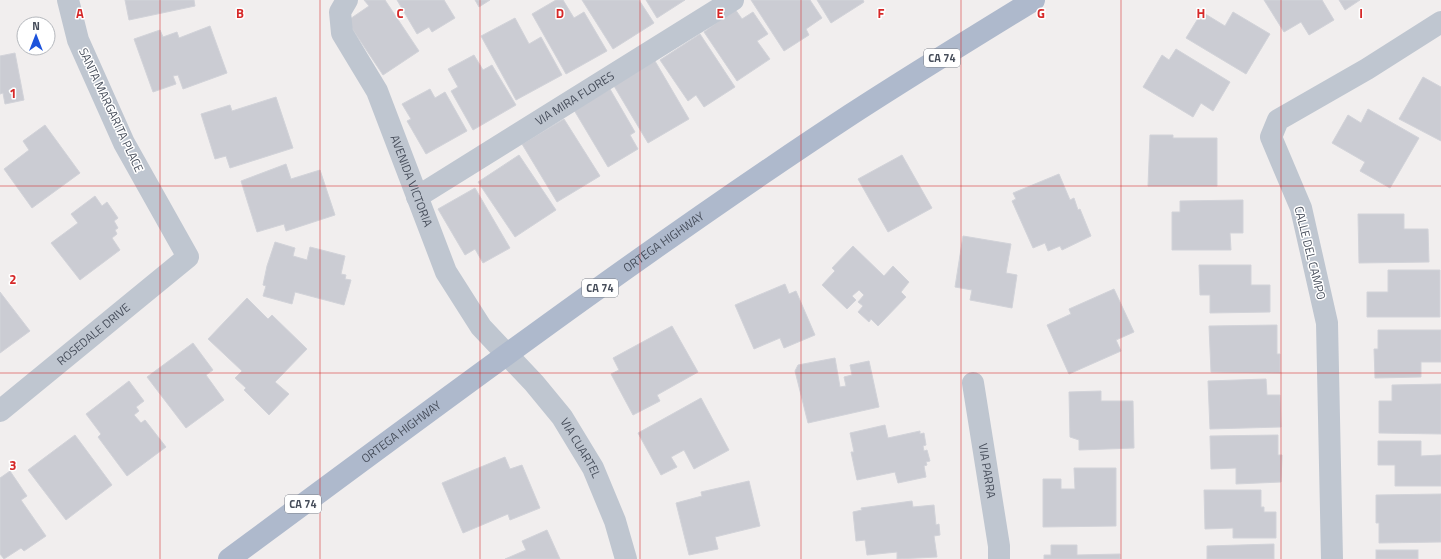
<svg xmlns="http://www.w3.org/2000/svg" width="1441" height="559" viewBox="0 0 1441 559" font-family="'Titillium Web',sans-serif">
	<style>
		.building { fill: #cbccd3; stroke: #d2d3d9 }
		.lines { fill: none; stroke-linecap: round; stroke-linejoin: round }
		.street { stroke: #bfc6d0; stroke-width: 22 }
		.primary { stroke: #aeb9cc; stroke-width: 22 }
		.grid { fill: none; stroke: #d62828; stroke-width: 1; stroke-opacity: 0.55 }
		.labels { text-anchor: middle; stroke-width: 3; stroke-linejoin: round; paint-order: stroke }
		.shield { fill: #fff; stroke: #7e838c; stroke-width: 1 }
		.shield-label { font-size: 11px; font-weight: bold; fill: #474e5b }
		.street-label { font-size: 12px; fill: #474e5b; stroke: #fff }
		.grid-label { font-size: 13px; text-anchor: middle; font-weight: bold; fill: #d62828; stroke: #fff; stroke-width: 3; stroke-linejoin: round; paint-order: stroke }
	</style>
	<rect width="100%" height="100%" fill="#f1eeee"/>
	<g class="building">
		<path d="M125 0H194L195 6 129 20Z"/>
		<path d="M364 0H385L419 51 383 75 347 21 369 6Z"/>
		<path d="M397 0H444L455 18 432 32 429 27 417 34Z"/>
		<path d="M475 0H490L479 7Z"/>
		<path d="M556 0H563L574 18 584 12 607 51 566 74 532 14Z"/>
		<path d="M582 0H639L654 23 613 49Z"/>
		<path d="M646 0H685L657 18Z"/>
		<path d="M751 0H810L822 18 806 29 809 35 784 51Z"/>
		<path d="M817 0H863L864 2 831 23Z"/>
		<path d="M1264 0H1322L1334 20 1309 35 1301 22 1284 32Z"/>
		<path d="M1339 0H1360L1345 10Z"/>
		<path d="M735 9 742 19 753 12 768 34 757 41 770 59 737 81 704 32Z"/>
		<path d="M1202 12 1225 26 1233 12 1270 34 1246 74 1186 38Z"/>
		<path d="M515 18 529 44 541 37 562 75 516 100 481 36Z"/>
		<path d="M210 26 227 73 183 89 178 75 173 76 176 84 153 92 134 39 160 30 163 37 177 32 179 38Z"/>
		<path d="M700 34 735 87 704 107 696 95 688 101 660 60Z"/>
		<path d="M1176 49 1230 82 1213 111 1201 103 1193 117 1143 87 1162 55 1169 60Z"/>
		<path d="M15 53 24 100 5 104 3 93 0 94V56Z"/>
		<path d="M474 55 483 70 492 65 516 105 473 130 451 91 458 87 448 69Z"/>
		<path d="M655 61 689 119 648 143 614 86Z"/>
		<path d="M1423 77 1441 87V141L1399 119Z"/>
		<path d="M430 89 435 98 445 92 467 131 426 154 407 121 411 119 402 104Z"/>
		<path d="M610 89 635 132 630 135 638 149 608 167 574 110Z"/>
		<path d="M276 97 293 148 230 168 226 156 215 159 201 114 230 105 232 111Z"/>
		<path d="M1368 109 1419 138 1390 188 1360 171 1365 162 1332 143 1348 115 1361 123Z"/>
		<path d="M564 119 600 176 557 202 522 144Z"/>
		<path d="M45 125 80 173 32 208 4 169 29 150 23 141Z"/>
		<path d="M1150 135H1173V138H1217V186H1148Z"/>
		<path d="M519 155 556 210 515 237 478 182Z"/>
		<path d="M902 155 932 208 888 232 858 179Z"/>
		<path d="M286 164 291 179 320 170 335 215 286 231 284 224 257 232 241 181Z"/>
		<path d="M1059 174 1070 200 1074 198 1078 210 1080 209 1091 236 1062 250 1060 246 1048 251 1045 243 1033 248 1012 201 1016 199 1013 193Z"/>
		<path d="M475 188 510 248 483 263 475 249 465 255 438 209Z"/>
		<path d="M95 196 102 206 107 202 118 218 114 221 118 228 115 230 117 234 112 238 120 250 80 280 51 243 78 223 71 214Z"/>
		<path d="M1243 200V233H1230L1231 250H1172V212H1180V201Z"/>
		<path d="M1358 214H1404V229H1428L1429 262 1359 263Z"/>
		<path d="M963 236 1011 244 1006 273 1017 275 1012 308 970 300 972 290 955 287Z"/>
		<path d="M275 242 295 248 293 256 307 260 310 247 345 256 341 274 346 275 345 279 351 280 344 305 295 292 292 304 263 296 266 286 263 285 267 266Z"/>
		<path d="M853 246 884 276 893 266 909 282 901 292 906 297 878 326 871 319 869 322 858 312 863 306 858 302 864 295 859 290 852 296 856 300 847 309 822 285 835 271 832 268Z"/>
		<path d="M1199 265H1251V285H1270V312L1210 313V295H1200Z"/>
		<path d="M1388 270H1440V317H1367V292H1388Z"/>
		<path d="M785 284 789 294 796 291 815 335 784 348 780 338 754 349 735 305Z"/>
		<path d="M1114 289 1134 332 1116 340 1121 351 1069 374 1047 325 1071 314 1069 309Z"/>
		<path d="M0 292 30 331 0 353Z"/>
		<path d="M247 298 268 319 272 315 307 349 275 382 289 394 269 415 244 390 246 388 235 378 242 371 208 339Z"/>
		<path d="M1277 325V354H1280V373L1211 372 1209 326Z"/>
		<path d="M672 326 698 372 657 395 660 401 633 415 611 374 619 370 613 358Z"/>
		<path d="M1378 330H1441V362H1421V377L1375 378 1374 349H1378Z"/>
		<path d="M193 343 213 370 206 375 224 400 186 428 147 377Z"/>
		<path d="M835 358 840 387 846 386 844 377 852 375 850 365 869 361 879 407 808 423 795 371 798 365Z"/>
		<path d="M1266 379 1267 395H1280L1281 427 1210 429 1208 381Z"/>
		<path d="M129 381 144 401 136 407 139 411 134 415 141 423 145 420 166 447 127 476 98 437 101 434 86 414Z"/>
		<path d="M1441 384V434L1379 433V401H1392V385Z"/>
		<path d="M1101 391V401H1133L1134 448 1079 450V440L1070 437 1069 392Z"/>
		<path d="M701 398 729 450 694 469 684 450 671 457 677 467 661 475 638 433Z"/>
		<path d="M885 425 888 438 920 431V434L924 433 926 445 923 446 924 451 927 450 930 461 926 462 927 465 924 466 926 477 898 483 895 472 857 480 851 452H854L850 433Z"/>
		<path d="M75 435 112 485 66 520 28 470Z"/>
		<path d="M1278 435V455H1282L1281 482 1236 484V468L1211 469 1210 436Z"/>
		<path d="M1378 441H1421V456L1441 455V486H1395V465H1378Z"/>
		<path d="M505 457 510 469 522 465 540 508 510 520 508 514 463 533 442 483Z"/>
		<path d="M1074 468H1116V526L1043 527V479H1061V489H1075Z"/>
		<path d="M10 471 27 496 21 500 46 536 24 551 21 548 4 559 0 554V478Z"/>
		<path d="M749 481 760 526 715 537 718 549 689 555 676 503 702 496 701 492Z"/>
		<path d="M1204 490H1261V507H1264V512H1276V538H1233V528L1205 529Z"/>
		<path d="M1441 494V542L1379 543V523H1376V495Z"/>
		<path d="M912 501 913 507 934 505 936 525 939 524 940 535 934 536 937 557 897 559V552L867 555 865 540 856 541 853 512 862 510 861 508Z"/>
		<path d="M547 530 560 559H505L526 550 522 541Z"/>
		<path d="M1274 544V559H1207V546Z"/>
		<path d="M1051 545H1077V555L1120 554V559H1044V555H1051Z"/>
		<rect x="1376" y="550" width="42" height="9"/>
	</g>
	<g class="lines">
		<g class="street">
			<path id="s1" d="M347 0 340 12 342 33 377 91 446 272 481 327 534 383 562 417 593 468 615 521 626 559"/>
			<path id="s2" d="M417 197 733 0"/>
			<path id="s3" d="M973 383 999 546V559"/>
			<path id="s4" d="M0 411 188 257 124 143 78 40 68 0"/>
			<path d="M1332 559 1327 323 1301 208 1271 137 1278 120 1367 69 1441 22"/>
		</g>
		<path class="primary" id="s5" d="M229 559C434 408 637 255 850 115 910 76 972 38 1034 0"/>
	</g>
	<path class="grid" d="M160 0V559M320 0V559M480 0V559M640 0V559M801 0V559M961 0V559M1121 0V559M1281 0V559M0 186H1441M0 373H1441"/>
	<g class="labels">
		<g class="shield">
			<rect x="924" y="49" width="36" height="18" rx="3"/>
			<rect x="582" y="279" width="36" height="18" rx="3"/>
			<rect x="285" y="495" width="36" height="18" rx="3"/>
		</g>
		<g class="shield-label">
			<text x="942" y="62">CA 74</text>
			<text x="600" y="292">CA 74</text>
			<text x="303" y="508">CA 74</text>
		</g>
		<g class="street-label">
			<text dy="4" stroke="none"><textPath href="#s2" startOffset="186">VIA MIRA FLORES</textPath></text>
			<text transform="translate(111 110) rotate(65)" y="4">SANTA MARGARITA PLACE</text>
			<text dy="4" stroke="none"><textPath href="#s1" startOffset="199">AVENIDA VICTORIA</textPath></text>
			<text dy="4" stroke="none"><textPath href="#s5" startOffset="538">ORTEGA HIGHWAY</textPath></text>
			<text transform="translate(1310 253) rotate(76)" y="4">CALLE DEL CAMPO</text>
			<text dy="4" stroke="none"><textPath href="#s4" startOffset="121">ROSEDALE DRIVE</textPath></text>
			<text dy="4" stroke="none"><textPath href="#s5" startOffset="214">ORTEGA HIGHWAY</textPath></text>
			<text dy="4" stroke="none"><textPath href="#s1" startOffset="519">VIA CUARTEL</textPath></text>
			<text dy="4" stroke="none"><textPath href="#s3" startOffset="89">VIA PARRA</textPath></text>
		</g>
	</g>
	<g class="grid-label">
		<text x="80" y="18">A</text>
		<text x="240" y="18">B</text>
		<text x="400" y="18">C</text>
		<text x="560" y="18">D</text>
		<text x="720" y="18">E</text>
		<text x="881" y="18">F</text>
		<text x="1041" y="18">G</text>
		<text x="1201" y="18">H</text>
		<text x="1361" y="18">I</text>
		<text x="13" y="98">1</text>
		<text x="13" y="284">2</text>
		<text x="13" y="470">3</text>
	</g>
	<g transform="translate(36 36)"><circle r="19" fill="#ffffff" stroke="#b5b8bd"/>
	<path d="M0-3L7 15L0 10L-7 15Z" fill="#1d53db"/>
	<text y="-6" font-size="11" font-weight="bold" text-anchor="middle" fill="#474e5b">N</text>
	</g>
</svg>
